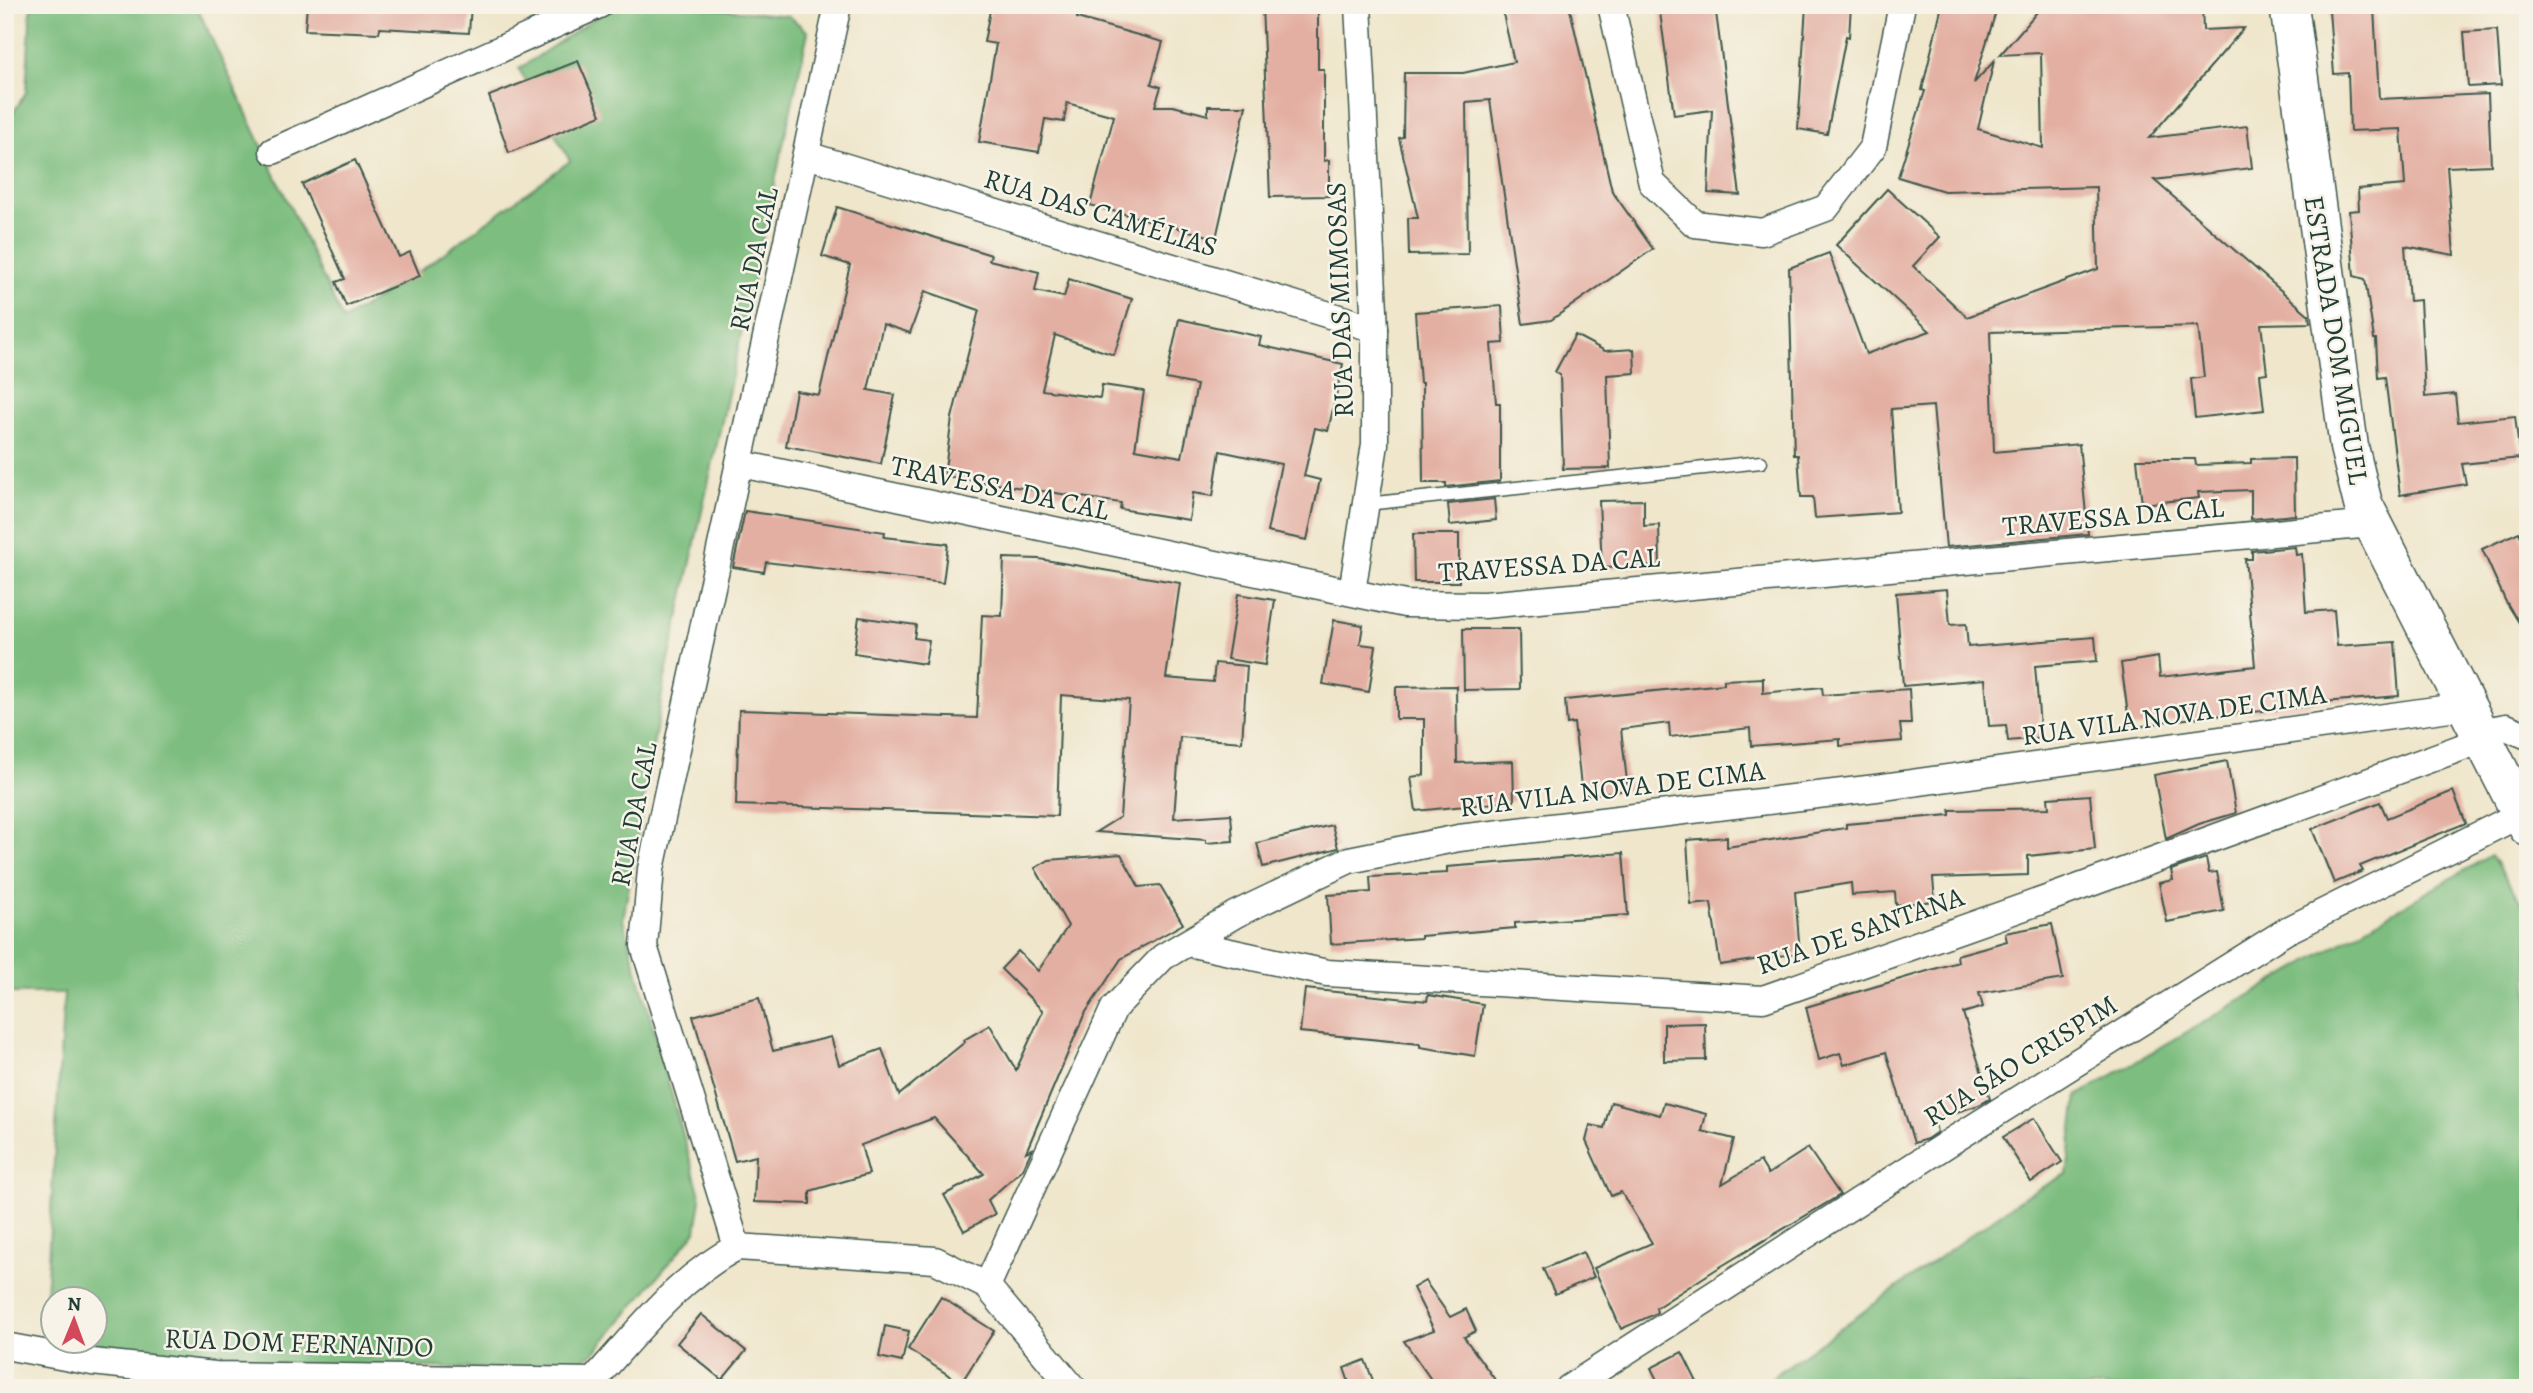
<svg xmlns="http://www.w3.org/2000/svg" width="2533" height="1393" viewBox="0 0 2533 1393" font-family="Alegreya,serif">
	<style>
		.forest { fill: #7dbd7f; stroke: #4e7d5a; stroke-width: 2 }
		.building { fill: #e3afa2 }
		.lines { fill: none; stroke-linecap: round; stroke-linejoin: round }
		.lane-casing { stroke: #3e564b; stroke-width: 15 }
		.street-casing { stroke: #3e564b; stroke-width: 29 }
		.primary-casing { stroke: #3e564b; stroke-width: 41 }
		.lane { stroke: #fff; stroke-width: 12 }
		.street { stroke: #fff; stroke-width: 26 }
		.primary { stroke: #fff; stroke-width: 38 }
		.labels { text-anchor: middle; stroke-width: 5; stroke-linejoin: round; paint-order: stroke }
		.street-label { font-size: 28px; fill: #1f3d34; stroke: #f7f3e8 }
	</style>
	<rect width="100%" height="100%" fill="#f7f3e8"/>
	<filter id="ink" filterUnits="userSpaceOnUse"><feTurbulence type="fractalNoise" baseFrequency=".0143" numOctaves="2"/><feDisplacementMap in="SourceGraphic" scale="14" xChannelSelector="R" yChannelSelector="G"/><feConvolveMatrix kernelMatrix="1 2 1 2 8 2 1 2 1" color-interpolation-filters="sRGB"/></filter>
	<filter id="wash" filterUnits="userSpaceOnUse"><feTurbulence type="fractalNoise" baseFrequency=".00686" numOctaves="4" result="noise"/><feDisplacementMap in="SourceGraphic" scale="28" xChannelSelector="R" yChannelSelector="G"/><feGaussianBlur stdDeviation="1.57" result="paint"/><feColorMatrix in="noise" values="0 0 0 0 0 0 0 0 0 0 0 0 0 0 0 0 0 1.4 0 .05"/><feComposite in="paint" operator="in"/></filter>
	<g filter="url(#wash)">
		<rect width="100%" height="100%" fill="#efe6cb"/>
		<g class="forest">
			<path d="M31 5H196L343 320 414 275 570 161 519 69 614 5H682L789 16 808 32 664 683 623 920 701 1199 696 1231 594 1353 564 1371 124 1359 77 1341 94 1340V1298H52V1331L44 1328 64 993H5V126L26 92Z"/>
			<path d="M2491 855 2528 913V1388H1757L2025 1196 2067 1174 2077 1096Z"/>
		</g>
		<g id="blocks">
			<g class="building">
				<path d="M307 5H471L469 33 380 28 379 33 305 30Z"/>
				<path d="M991 5H1079L1077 18 1163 42 1151 84 1161 87 1155 106H1173L1208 115V106H1246L1216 238 1090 205 1114 116 1067 103 1064 122 1045 119 1039 152 979 142 996 44 984 42Z"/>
				<path d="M1262 5H1318V69H1324V161L1329 160V196L1270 197Z"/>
				<path d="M1501 5H1569L1612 191 1653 249 1551 320 1523 324 1490 100 1466 102 1468 254 1409 255 1408 218H1418L1399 138 1403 137 1404 73H1463L1514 62Z"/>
				<path d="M1659 5H1715L1740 195 1708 193 1712 110 1674 115Z"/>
				<path d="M1806 5H1851L1849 37 1846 36 1827 134 1798 129Z"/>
				<path d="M1942 5H1998L1974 83 1994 61 1978 129 2043 148 2041 53 2000 55 2043 5H2202L2203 30 2244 28 2149 138 2247 126 2252 168 2154 180 2309 315 2310 323 2261 324 2267 373 2260 374 2264 410 2195 418 2191 379 2204 377 2198 326 1990 332 1994 452 2079 444 2088 534 1946 547 1933 406 1891 409 1898 512 1815 518 1813 497H1801L1798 455H1794L1789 268 1829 253 1866 354 1930 331 1836 245 1887 189 1940 237 1913 266 1967 317 2098 269 2096 187 1944 191 1898 177 1925 91 1922 90Z"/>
				<path d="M2374 8 2379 99 2488 94 2491 165 2447 167 2454 255 2405 246 2409 301 2420 300 2425 397 2455 394 2458 422 2515 416 2520 458 2462 464 2466 484 2400 495 2385 377 2378 378 2376 339H2374L2365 279 2354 276 2349 211 2359 210 2358 189 2405 185 2401 129 2350 131 2348 73 2334 74 2329 11Z"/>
				<path d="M2497 30 2501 85 2468 87 2464 32Z"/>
				<path d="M578 61 601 115 509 153 489 96Z"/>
				<path d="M355 160 399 257 410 252 420 276 346 306 336 282 345 279 302 184Z"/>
				<path d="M837 207 991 255 989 260 1039 272 1035 291 1064 297 1069 279 1132 299 1114 355 1055 335 1042 390 1100 398 1102 385 1144 391 1135 449 1182 457 1197 385 1166 379 1179 319 1261 337 1259 345 1343 364 1328 431 1315 428 1304 476 1320 480 1307 540 1267 532 1281 464 1220 451 1213 496 1193 493 1189 520 1120 509 1121 503 944 476 952 418 979 310 925 291 910 333 883 324 868 390 895 395 881 464 786 446 796 391 819 395 850 265 822 256Z"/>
				<path d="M1502 306 1504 343 1491 344 1496 403H1500V481L1446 487V483H1423L1422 383H1420L1415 312Z"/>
				<path d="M1575 335 1605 351 1634 349 1635 373 1607 375 1610 468 1563 469 1560 375 1555 372Z"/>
				<path d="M2294 458 2295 515 2251 519V490L2198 492 2199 498 2142 504 2137 459H2195L2196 465 2251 463V459Z"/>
				<path d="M1494 499 1496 520 1450 525 1448 504Z"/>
				<path d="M1644 500V526L1659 525 1660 566 1602 568 1599 501Z"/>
				<path d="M745 511 885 532 884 537 948 544 943 583 766 562 764 572 733 567Z"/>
				<path d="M2519 532 2528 553V637L2505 600 2482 549Z"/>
				<path d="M1413 534H1459V582H1414Z"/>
				<path d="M2295 547 2296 555 2302 554 2306 612 2334 610 2337 646 2395 642 2399 696 2310 703 2311 706 2167 721 2130 729 2121 663 2158 657 2160 677 2255 666 2245 559H2252V551Z"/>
				<path d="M1004 558 1039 559 1180 583 1166 678 1213 682 1215 663 1247 666 1242 742 1180 737 1174 818 1231 814 1233 841 1206 843V840L1096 832 1120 817 1129 700 1061 695 1057 816 736 805 739 710 977 718 982 615 1002 616Z"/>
				<path d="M1947 589 1950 625 1966 624 1968 647 2095 637 2097 661 2035 666 2041 738 2008 741 2006 725 1989 726 1985 679 1903 686 1896 593Z"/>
				<path d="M1238 594 1275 600 1265 665 1227 659Z"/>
				<path d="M859 617 916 625 914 638 929 640 925 664 854 653Z"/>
				<path d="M1334 620 1363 625 1360 644 1376 646 1369 692 1323 684Z"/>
				<path d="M1463 629H1519L1520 689 1464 690Z"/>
				<path d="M1763 678V693L1822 687 1823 695 1909 689 1911 724H1900L1902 741 1840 746V739L1751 746 1750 728 1670 737 1669 723 1621 729 1628 790 1582 795 1574 723 1567 724 1565 700 1724 684V680Z"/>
				<path d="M1456 686 1457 763 1513 761 1514 801 1416 811 1411 777 1424 775V719H1396V687Z"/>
				<path d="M2227 761 2236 813 2199 824 2166 839 2154 775Z"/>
				<path d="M2453 791 2466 823 2360 866 2363 871 2334 883 2312 829 2380 802 2387 818Z"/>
				<path d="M2090 795 2095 849 2028 856V875L1933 878 1935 901 1896 905 1895 892 1852 895 1851 883 1795 892 1800 953 1720 965 1711 903 1691 905 1687 840 1727 837V847L1846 828V824L1950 815V810L2049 808 2048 798Z"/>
				<path d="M1332 825 1338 848 1263 867 1257 843Z"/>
				<path d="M1623 853 1628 915 1515 923V928L1421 936V938L1331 944 1328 895 1371 892 1370 877 1447 873V867Z"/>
				<path d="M1121 854 1139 887 1160 885 1183 924 1121 959 1084 1015 1026 1152 1032 1149 1023 1169 988 1200 995 1214 964 1231 944 1195 984 1174 934 1118 861 1145 869 1174 810 1191V1204L754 1202 756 1156 735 1161 693 1016 759 998 773 1051 831 1037 839 1065 882 1049 899 1095 965 1042 964 1040 990 1025 1016 1070 1043 1011 1001 969 1018 951 1038 971 1068 926 1035 868 1049 860Z"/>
				<path d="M2206 858 2209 873 2217 872 2224 911 2167 922 2159 883 2173 880 2171 870Z"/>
				<path d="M2052 924 2063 979 1979 993 1983 1007 1963 1013 1990 1099 1979 1105 1934 1119 1937 1132 1927 1139 1914 1143 1886 1052 1844 1065 1840 1053 1819 1060 1806 1007 1958 962 1957 955 2007 941 2005 933Z"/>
				<path d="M1305 989 1427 1001 1428 995 1483 1004 1475 1056 1420 1047V1044L1300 1032Z"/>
				<path d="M1705 1023 1706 1060 1664 1061V1024Z"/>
				<path d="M1611 1102 1660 1115 1664 1103 1706 1114 1702 1131 1734 1139 1722 1184 1760 1161 1768 1174 1808 1148 1840 1195 1715 1270 1656 1308 1657 1312 1653 1315 1621 1329 1594 1268 1652 1243 1621 1192 1611 1196 1586 1141 1590 1125 1604 1128Z"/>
				<path d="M2034 1118 2062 1162 2031 1182 2003 1137Z"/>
				<path d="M1583 1252 1594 1277 1555 1294 1543 1269Z"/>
				<path d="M1425 1281 1450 1317 1466 1309 1476 1331 1464 1337 1501 1388H1437L1404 1341 1434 1330 1413 1288Z"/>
				<path d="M941 1297 994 1331 961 1383 908 1349Z"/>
				<path d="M701 1314 746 1351 722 1380 677 1343Z"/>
				<path d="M885 1326 909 1331 902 1362 879 1357Z"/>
				<path d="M1682 1352 1700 1388H1661L1651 1368Z"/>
				<path d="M1365 1360 1376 1388H1351L1344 1368Z"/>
			</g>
		</g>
	</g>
	<g filter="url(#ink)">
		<use href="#blocks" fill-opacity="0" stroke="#3e564b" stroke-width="2"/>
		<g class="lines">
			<g class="lane-casing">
				<path id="lane" d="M1366 504 1761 462"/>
			</g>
			<g class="street-casing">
				<g id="street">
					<path d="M838 5 651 869 644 946 737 1247 935 1260 987 1286 1073 1388"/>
					<path d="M1611 5 1652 183 1695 224 1762 232 1826 208 1873 147 1902 5"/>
					<path d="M273 151 599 5"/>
					<path d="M807 155 1375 329"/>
					<path d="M741 464 1405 604 1484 605 2372 524"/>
					<path d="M1352 592 1375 444V329L1358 5"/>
					<path d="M2478 732 2506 727 2528 736"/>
					<path d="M1188 943 1327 973 1763 999 2058 895 2482 740"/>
					<path d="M987 1286 1114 1008 1163 957 1236 914 1349 860 1459 838 1876 788 2464 706"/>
					<path d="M5 1346 92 1362 215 1375 593 1381"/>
					<path d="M593 1388V1381C637 1332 678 1278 737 1247"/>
					<path d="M1569 1388 1955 1139 2286 931 2521 814"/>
				</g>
			</g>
			<g class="primary-casing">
				<path id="primary" d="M2289 5 2349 447 2363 504 2528 827"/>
			</g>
			<use href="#lane" class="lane"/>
			<use href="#street" class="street"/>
			<use href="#primary" class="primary"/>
		</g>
	</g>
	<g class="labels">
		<g class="street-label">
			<text transform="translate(1101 212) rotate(17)" y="10">RUA DAS CAMÉLIAS</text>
			<text transform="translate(753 259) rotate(-78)" y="10">RUA DA CAL</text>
			<text transform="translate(1339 300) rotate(-92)" y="10">RUA DAS MIMOSAS</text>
			<text transform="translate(2337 340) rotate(81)" y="10">ESTRADA DOM MIGUEL</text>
			<text transform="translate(1000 487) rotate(12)" y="10">TRAVESSA DA CAL</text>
			<text transform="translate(2113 516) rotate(-5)" y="10">TRAVESSA DA CAL</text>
			<text transform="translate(1549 564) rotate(-4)" y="10">TRAVESSA DA CAL</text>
			<text transform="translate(2174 714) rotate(-8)" y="10">RUA VILA NOVA DE CIMA</text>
			<text transform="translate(1612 788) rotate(-7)" y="10">RUA VILA NOVA DE CIMA</text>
			<text transform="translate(633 814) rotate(-79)" y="10">RUA DA CAL</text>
			<text transform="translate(1860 930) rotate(-19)" y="10">RUA DE SANTANA</text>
			<text transform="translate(2020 1060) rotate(-32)" y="10">RUA SÃO CRISPIM</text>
			<text transform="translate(299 1342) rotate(2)" y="10">RUA DOM FERNANDO</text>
		</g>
	</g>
	<rect width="2533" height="1393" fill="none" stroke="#f7f3e8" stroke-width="28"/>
	<g transform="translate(74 1320) rotate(1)"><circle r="33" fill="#f7f3e8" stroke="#a1aaa0" stroke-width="2"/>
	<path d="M0-5L12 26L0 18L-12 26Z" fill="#d1495b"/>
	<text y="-10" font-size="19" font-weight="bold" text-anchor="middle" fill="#1f3d34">N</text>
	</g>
</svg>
